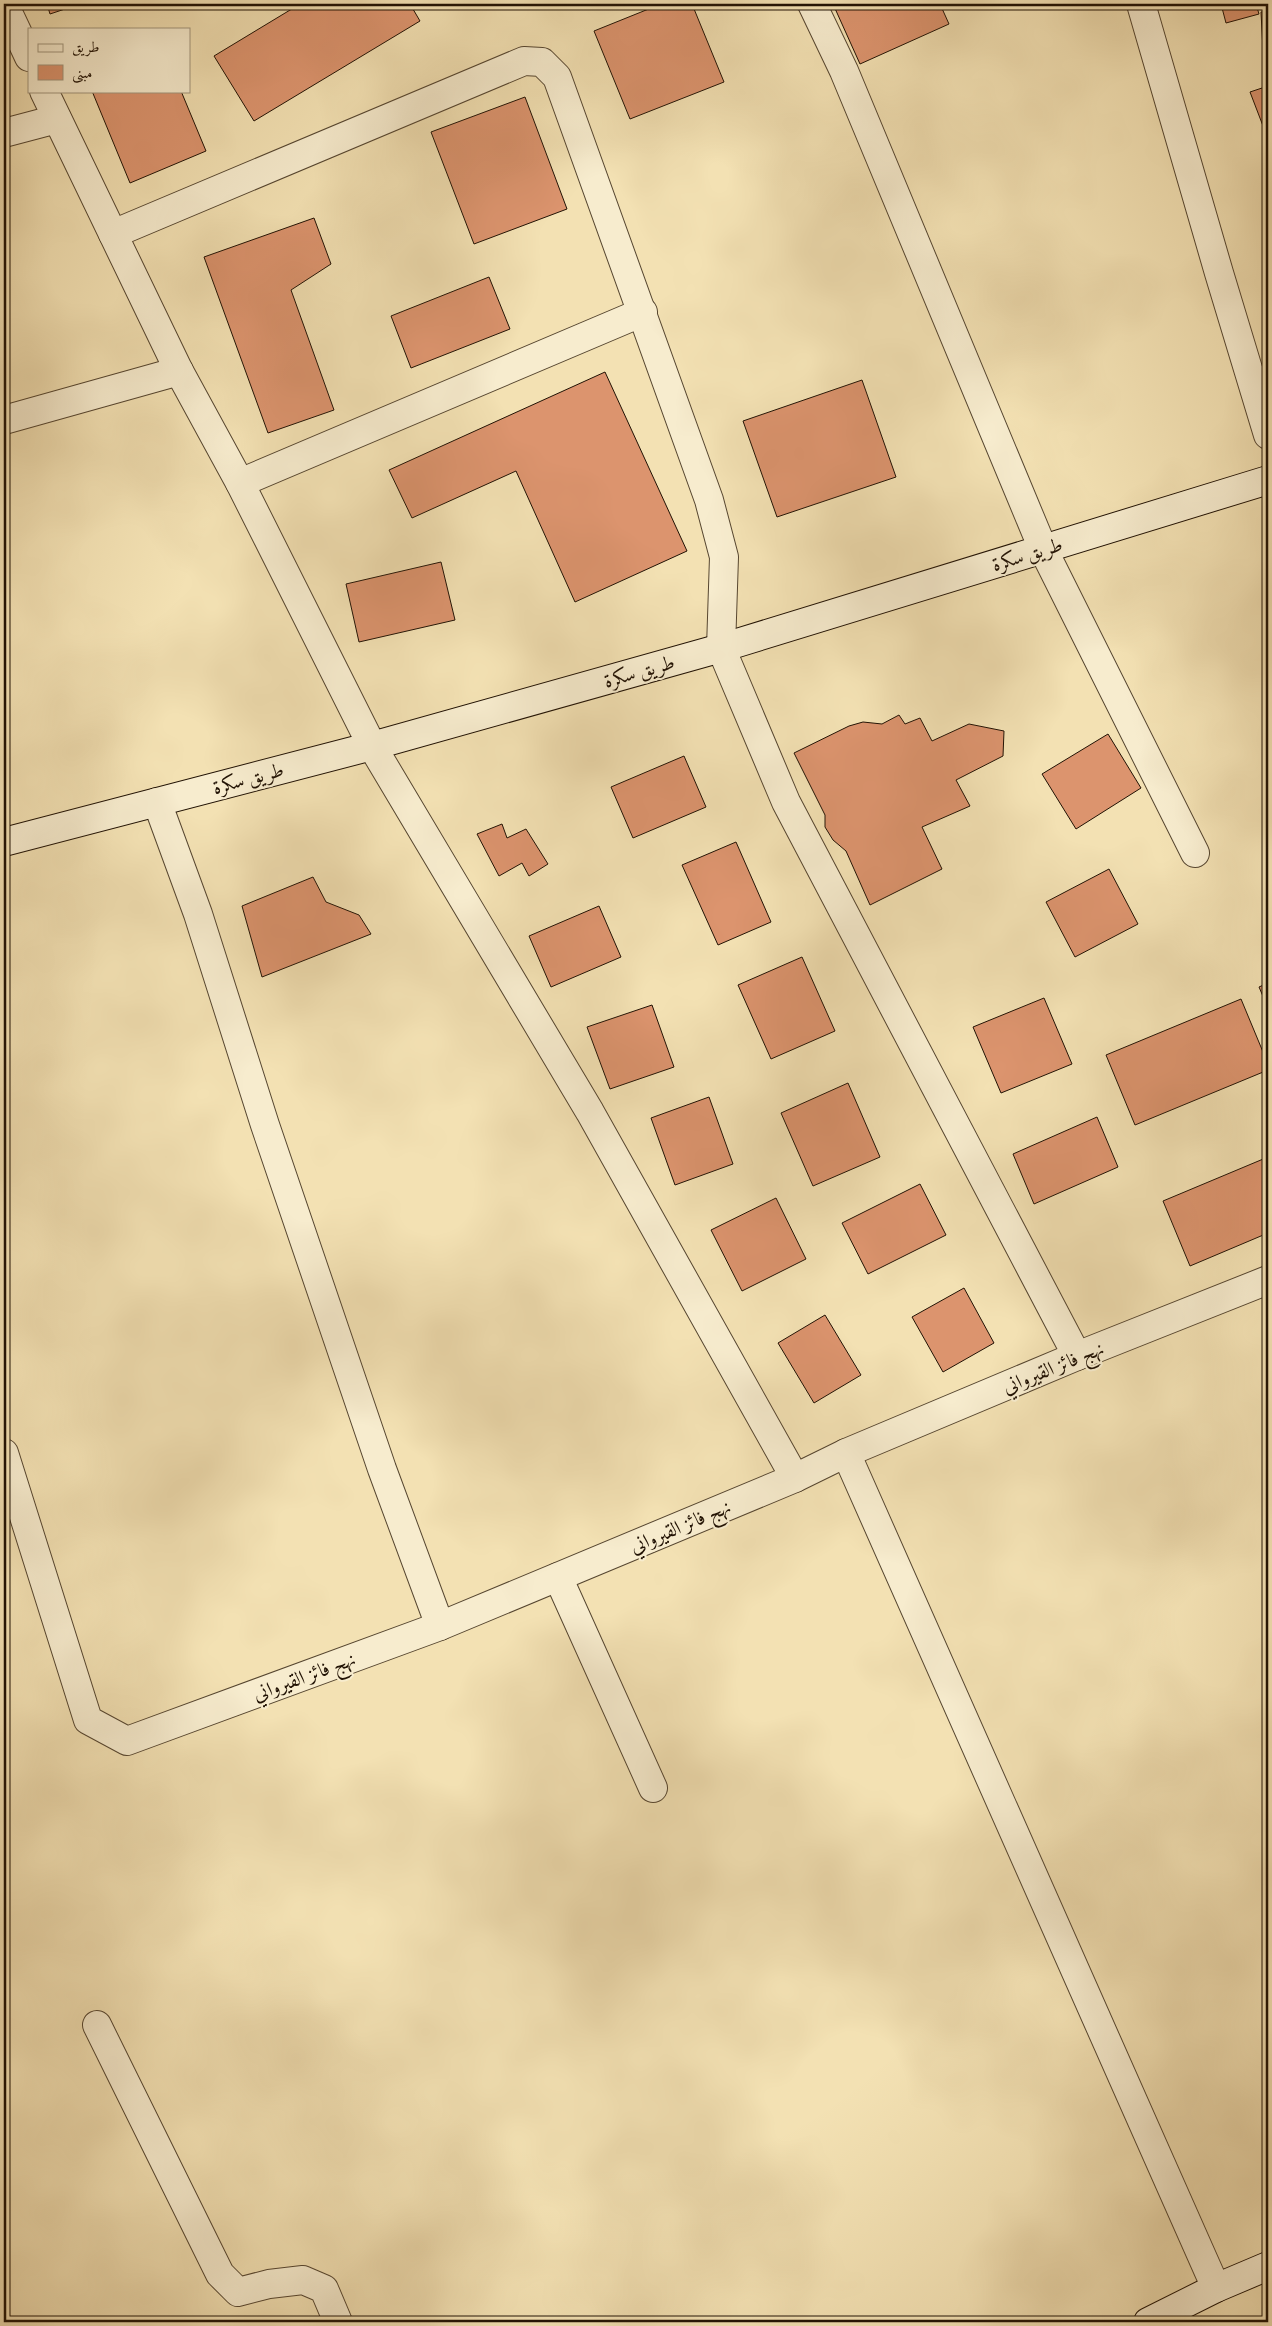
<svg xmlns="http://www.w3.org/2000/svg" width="1272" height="2326" viewBox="0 0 1272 2326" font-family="'Sorts Mill Goudy',Amiri,serif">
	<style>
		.building { fill: #dc946e; stroke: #211204 }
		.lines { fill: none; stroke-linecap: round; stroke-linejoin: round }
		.street-casing { stroke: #564630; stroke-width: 30 }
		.secondary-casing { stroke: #211204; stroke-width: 30 }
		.street { stroke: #f7ecce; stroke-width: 28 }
		.secondary { stroke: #f7ecce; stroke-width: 28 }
		.labels { text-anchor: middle; stroke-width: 4; stroke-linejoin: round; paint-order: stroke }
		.street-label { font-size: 20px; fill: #211204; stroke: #f7ecce }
	</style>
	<rect width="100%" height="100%" fill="#f3e1b3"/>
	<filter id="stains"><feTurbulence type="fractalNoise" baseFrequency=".004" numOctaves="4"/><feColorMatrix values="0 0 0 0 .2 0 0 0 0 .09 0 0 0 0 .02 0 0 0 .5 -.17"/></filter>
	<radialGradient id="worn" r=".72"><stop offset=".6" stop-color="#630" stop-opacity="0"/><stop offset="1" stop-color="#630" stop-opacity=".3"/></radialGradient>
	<g class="building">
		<path d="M47 4H80L50 14Z"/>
		<path d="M300 4H410L420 21 254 121 214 56Z"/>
		<path d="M661 4H692L724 82 630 119 594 31Z"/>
		<path d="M833 4H940L949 24 860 64Z"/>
		<path d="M1221 4H1256L1259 14 1226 23Z"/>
		<path d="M1268 11V50H1263L1261 12Z"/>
		<path d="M1268 86V139L1250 92Z"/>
		<path d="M92 91H181L206 151 130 183Z"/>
		<path d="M525 97 567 209 474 244 431 132Z"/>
		<path d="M314 218 331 264 291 290 334 410 268 433 204 257Z"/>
		<path d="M489 277 510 329 411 368 391 316Z"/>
		<path d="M605 372 687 551 575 602 516 471 412 518 389 470Z"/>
		<path d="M862 380 896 477 777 517 743 421Z"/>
		<path d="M441 562 455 620 359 642 346 584Z"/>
		<path d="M899 715 905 724 920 718 932 741 969 724 1004 731 1003 756 956 780 970 806 922 827 942 869 870 905 846 851 833 840 825 827V815L794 753 849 726 863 722 882 724Z"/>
		<path d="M1108 734 1141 788 1076 829 1042 774Z"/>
		<path d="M684 756 706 807 633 838 611 787Z"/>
		<path d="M502 824 507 838 526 829 548 864 529 876 522 863 499 876 477 834Z"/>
		<path d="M736 842 771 922 718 945 682 865Z"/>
		<path d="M1109 869 1138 924 1075 957 1046 902Z"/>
		<path d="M313 877 326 902 359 915 371 934 262 977 242 906Z"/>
		<path d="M599 906 621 957 551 987 529 936Z"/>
		<path d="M802 957 835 1031 771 1059 738 985Z"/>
		<path d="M1268 983V1008L1259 987Z"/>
		<path d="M1044 998 1072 1064 1001 1093 973 1027Z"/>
		<path d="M1241 999 1268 1064V1070L1135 1125 1106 1055Z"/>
		<path d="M652 1005 674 1067 610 1089 587 1027Z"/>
		<path d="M848 1083 880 1157 813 1186 781 1113Z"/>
		<path d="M709 1097 733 1164 675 1185 651 1118Z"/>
		<path d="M1097 1117 1118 1167 1034 1204 1013 1154Z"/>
		<path d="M1268 1157V1233L1190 1266 1163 1201Z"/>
		<path d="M920 1184 946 1235 868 1274 842 1223Z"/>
		<path d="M776 1198 806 1259 742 1291 711 1230Z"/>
		<path d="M964 1288 994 1343 943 1372 912 1317Z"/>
		<path d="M825 1315 861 1375 814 1403 778 1343Z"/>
	</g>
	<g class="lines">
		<g class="street-casing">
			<g id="street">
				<path d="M4 4 29 57"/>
				<path d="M812 4 844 71 1043 549 1195 853"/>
				<path d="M1141 4 1219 273 1268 435"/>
				<path d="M44 91 179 371 240 483 372 746 590 1112 795 1478"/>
				<path d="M4 133 57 119"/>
				<path d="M113 234 524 61 542 62 557 77 709 500 724 557 721 648 786 802 1077 1356"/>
				<path d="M4 420 179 371"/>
				<path d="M240 483 643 312"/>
				<path d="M157 802 198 914 265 1125 382 1469 440 1626"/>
				<path d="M4 1453 88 1720 127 1741 440 1626 795 1478 846 1453 1077 1356 1268 1280"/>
				<path d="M846 1453 1216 2288"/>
				<path d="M558 1577 653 1788"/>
				<path d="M97 2025 220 2274 238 2292 269 2284 303 2280 324 2289 338 2322"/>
			</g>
		</g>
		<g class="secondary-casing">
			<g id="secondary">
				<path d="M4 842 372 746 721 648 1268 480"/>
				<path d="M1148 2322 1216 2288 1268 2266"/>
			</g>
		</g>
		<use href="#street" class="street"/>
		<use href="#secondary" class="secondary"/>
	</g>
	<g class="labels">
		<g class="street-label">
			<text transform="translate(1027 554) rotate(-17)" y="7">طريق سكرة</text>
			<text transform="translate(639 671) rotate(-16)" y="7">طريق سكرة</text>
			<text transform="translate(248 778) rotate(-15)" y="7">طريق سكرة</text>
			<text transform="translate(1053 1367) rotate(-22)" y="7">نهج فائز القيرواني</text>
			<text transform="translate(680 1526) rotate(-23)" y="7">نهج فائز القيرواني</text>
			<text transform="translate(304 1676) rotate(-20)" y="7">نهج فائز القيرواني</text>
		</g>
	</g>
	<rect width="1272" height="2326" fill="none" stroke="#f3e1b3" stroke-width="20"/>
	<rect x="5" y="5" width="1262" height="2316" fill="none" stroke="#211204" stroke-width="2.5"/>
	<rect x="10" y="10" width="1252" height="2306" fill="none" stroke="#211204"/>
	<rect x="28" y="28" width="162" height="65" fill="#f7ecce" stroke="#a1957d"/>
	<rect x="38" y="44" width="25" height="8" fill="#f7ecce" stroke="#a1957d"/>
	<text x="72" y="52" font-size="15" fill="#211204">طريق</text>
	<rect x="38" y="65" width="25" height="15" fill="#dc946e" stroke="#a1957d"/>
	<text x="72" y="78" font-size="15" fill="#211204">مبنى</text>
	<rect width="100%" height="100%" filter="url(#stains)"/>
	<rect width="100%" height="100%" fill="url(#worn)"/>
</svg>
